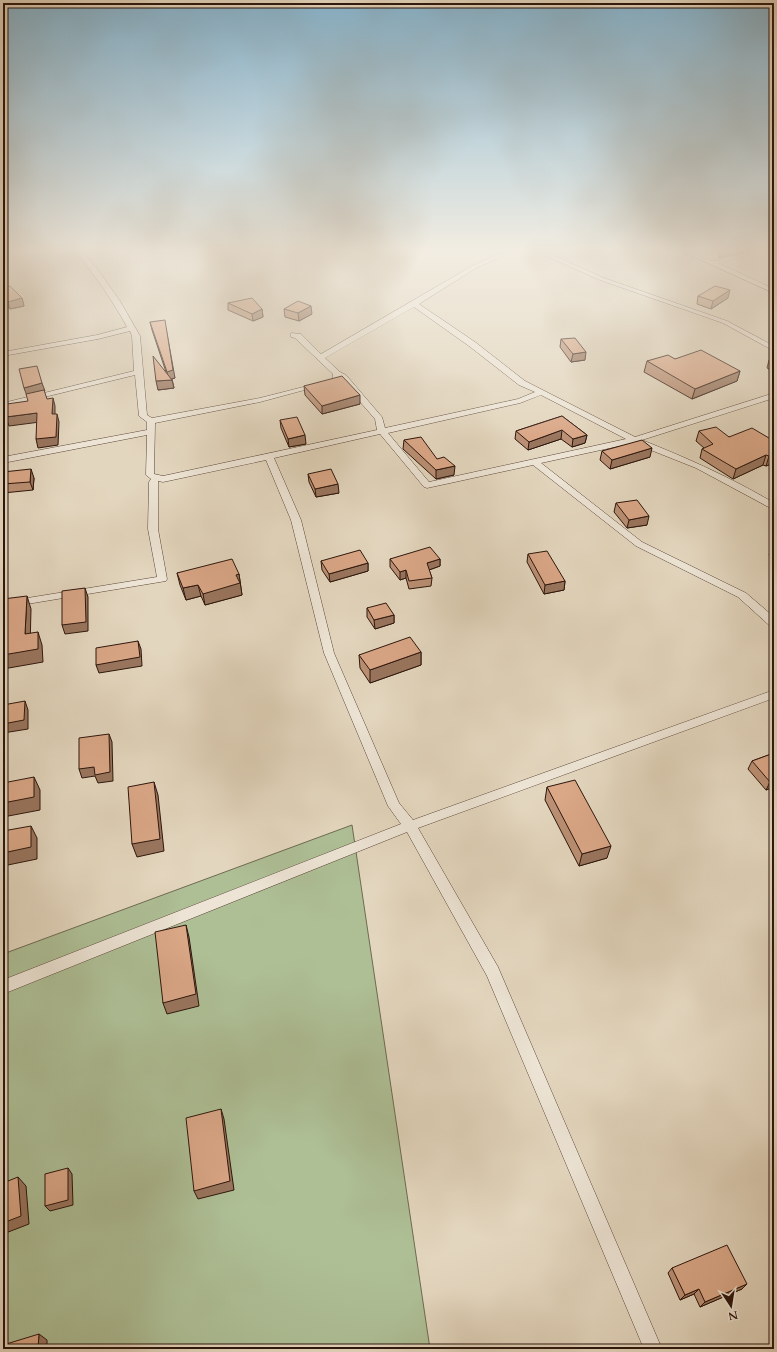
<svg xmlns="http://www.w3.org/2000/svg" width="777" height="1352" viewBox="0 0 777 1352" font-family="Cardo,serif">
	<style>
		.green { fill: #aebf96; stroke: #6d6a51 }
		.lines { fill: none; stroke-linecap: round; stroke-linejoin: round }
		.minor-casing { stroke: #5a4538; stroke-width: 1 }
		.minor { fill: #ede4d5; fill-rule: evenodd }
		.wall { fill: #bb9074; stroke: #2c150c }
		.shaded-wall { fill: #99755e; stroke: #2c150c }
		.building { fill: #daa787; stroke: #2c150c }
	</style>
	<rect width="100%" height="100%" fill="#e3d6be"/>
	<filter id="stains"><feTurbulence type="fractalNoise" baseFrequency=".005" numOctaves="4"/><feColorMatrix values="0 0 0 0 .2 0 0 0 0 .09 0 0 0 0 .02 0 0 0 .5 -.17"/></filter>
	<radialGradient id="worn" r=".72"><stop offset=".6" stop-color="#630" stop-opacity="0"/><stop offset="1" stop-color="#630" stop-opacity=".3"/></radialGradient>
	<path class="green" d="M352 825 430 1349H3V954Z"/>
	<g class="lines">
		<g class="minor-casing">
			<g id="minor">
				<path d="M75 250H81L98 270 120 301 140 336 147 415 152 418 260 398 319 383 323 385 260 402 155 423 154 474 163 476 377 430 375 419 340 379 332 381 333 374 295 338 291 337V333L301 334 321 354 472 266 507 250H516L476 268 419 304 475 342 525 381 635 437 774 393V398L642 440C689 459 730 477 774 503V510L696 468 633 443 541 463 642 542 746 593 774 617V627L770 626 738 597 636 546 533 465 427 488 424 487 380 434 274 458 301 520 334 653 399 803 413 820 774 690V698L418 828 498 967 662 1349H644L487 976 407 832 3 994V980L401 824 388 806 324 653 291 520 266 460 163 482 158 481V529L167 579 166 581 3 608V602L157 577 148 529 149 482 151 479 146 475 147 435 3 463V457L147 430V422L139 416 135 375 3 407V403L134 371 132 336 130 331 98 339 3 356V352L97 335 127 327C112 299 94 275 75 250ZM414 307 469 346 519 385 535 392 518 399 385 428 382 417 346 375 340 372 325 358ZM541 395 626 439 429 482 388 433 520 403Z"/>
				<path d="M533 250H541L604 278 727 321 774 346V351L723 323 600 280Z"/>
				<path d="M679 250C692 250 699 258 711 261 719 262 752 250 766 250L718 263 774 289V293Z"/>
			</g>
		</g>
		<use href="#minor" class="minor"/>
	</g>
	<g class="wall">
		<path d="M717 250H753L719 258Z"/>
		<path d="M3 287 22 298 24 306 10 309 3 302Z"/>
		<path d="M698 296 728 298 711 309 697 304Z"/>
		<path d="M228 303 262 309 263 317 253 321 228 310Z"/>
		<path d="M284 309 312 314 299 321 285 317Z"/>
		<path d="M150 322 175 378 172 379 174 388 158 390 166 372 152 330Z"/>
		<path d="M561 339 585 360 571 362 560 347Z"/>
		<path d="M774 358V372L767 368 769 360Z"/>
		<path d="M675 359 740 371 737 381 692 399 644 372 647 361Z"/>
		<path d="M304 386 360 404 322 414 305 395Z"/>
		<path d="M562 416 587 435 585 443 572 447 561 439 528 450 515 439 516 431Z"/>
		<path d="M280 420 306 444 289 447 281 428Z"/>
		<path d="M699 431 729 437 774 441V463L766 466 763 465 733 479 700 458 702 449 704 448 696 441Z"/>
		<path d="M404 440 437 459 454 475 436 479 403 449Z"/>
		<path d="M602 451 650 457 610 469 600 460Z"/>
		<path d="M3 472 34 478 33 490 3 493Z"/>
		<path d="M308 474 339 493 316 497 309 482Z"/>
		<path d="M616 503 647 525 627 528 614 512Z"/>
		<path d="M774 546V559L769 555 772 547Z"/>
		<path d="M528 554 565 581 564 590 544 594 527 562Z"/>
		<path d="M390 559H440V566L429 570 432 578 431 586 409 589 406 578 400 580 390 567Z"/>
		<path d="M321 561 368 563V571L330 582 322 570Z"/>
		<path d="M177 573 239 574 242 595 205 605 201 596 186 600 180 585Z"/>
		<path d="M367 608 394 615V623L375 629 367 617Z"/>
		<path d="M421 652V665L370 683 360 668 359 655Z"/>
		<path d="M774 753V787L766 790 748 769 752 761Z"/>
		<path d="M547 787 607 858 579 866 545 800Z"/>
		<path d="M672 1268 742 1289 700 1307 694 1294 680 1300 668 1273Z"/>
	</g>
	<g class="shaded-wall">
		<path d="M724 250H753L719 258 721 251Z"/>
		<path d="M730 290 728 298 711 309 713 301Z"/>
		<path d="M22 298 24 306 10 309 8 302Z"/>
		<path d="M311 306 312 314 299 321 298 313Z"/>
		<path d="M262 309 263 317 253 321 252 314Z"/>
		<path d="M166 328 175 378 168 380 167 372Z"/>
		<path d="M586 352 585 360 571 362 573 354Z"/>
		<path d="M740 371 737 381 692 399 695 389Z"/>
		<path d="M172 380 174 388 158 390 156 381Z"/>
		<path d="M42 383 45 391 27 396 24 388Z"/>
		<path d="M360 395V404L322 414V406Z"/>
		<path d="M53 398 55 406V422L52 414Z"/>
		<path d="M37 413 40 422 9 426 6 417Z"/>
		<path d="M57 414 59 422 58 445 38 448 36 439Z"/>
		<path d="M562 430 561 439 528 450 529 442Z"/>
		<path d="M305 435 306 444 289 447 288 439Z"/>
		<path d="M587 435 585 443 572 447 573 439Z"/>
		<path d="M652 448 650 457 610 469 612 460Z"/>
		<path d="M774 454V463L766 466 769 456Z"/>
		<path d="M766 455 763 465 733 479 736 469Z"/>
		<path d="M455 466 454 475 436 479V470Z"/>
		<path d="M31 469 34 478 33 490 30 482Z"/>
		<path d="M338 484 339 493 316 497 315 489Z"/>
		<path d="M649 516 647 525 627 528 629 520Z"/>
		<path d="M440 559V566L426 571 427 563Z"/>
		<path d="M368 563V571L330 582 329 574Z"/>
		<path d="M406 570V578L400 580V572Z"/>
		<path d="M239 574 242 595 205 605 203 594 236 575Z"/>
		<path d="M565 581 564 590 544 594 545 585Z"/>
		<path d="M198 585 201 596 186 600 183 588Z"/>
		<path d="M85 588 88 597V631L65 634 62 625Z"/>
		<path d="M27 596 31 609 30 647 25 634Z"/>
		<path d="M394 615V623L375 629 374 620Z"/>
		<path d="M38 632 42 645 43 662 3 669V655Z"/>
		<path d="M138 641 141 649 142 666 99 673 96 665Z"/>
		<path d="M421 652V665L370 683V670Z"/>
		<path d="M25 701 28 710V729L3 733V724Z"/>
		<path d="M109 734 112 742 113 781 98 783 95 776 82 778 79 769Z"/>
		<path d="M34 777 40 790V810L3 817V803Z"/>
		<path d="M774 780V787L766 790 770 782Z"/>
		<path d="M154 782 158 795 164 851 137 857 132 844Z"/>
		<path d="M31 826 37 838V859L3 866V853Z"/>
		<path d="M611 846 607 858 579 866 582 854Z"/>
		<path d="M186 925 189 937 199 1006 167 1014 163 1003Z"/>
		<path d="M221 1109 224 1119 234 1190 198 1199 194 1191Z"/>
		<path d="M68 1168 72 1174 73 1205 50 1211 45 1206Z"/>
		<path d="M18 1177 26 1186 29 1224 3 1234V1223Z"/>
		<path d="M747 1284 742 1289 700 1307 705 1302Z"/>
		<path d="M699 1289 694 1294 680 1300 685 1295Z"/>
		<path d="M39 1334 47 1340V1349H38Z"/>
	</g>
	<g class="building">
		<path d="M10 286 22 298 8 302 3 297V287Z"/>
		<path d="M715 286 730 290 713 301 698 296Z"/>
		<path d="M252 298 262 309 252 314 228 303Z"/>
		<path d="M298 301 311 306 298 313 284 309Z"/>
		<path d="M165 320 173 370 167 372 150 322Z"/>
		<path d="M575 338 586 352 573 354 561 339Z"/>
		<path d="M701 350 740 371 695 389 647 361 668 355 675 359Z"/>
		<path d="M153 356 172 380 156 381Z"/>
		<path d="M774 358V363L769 360Z"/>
		<path d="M37 366 42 383 24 388 19 369Z"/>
		<path d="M342 376 360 395 322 406 304 386Z"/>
		<path d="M44 390 47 399 53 398 52 414H57L56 437 36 439 37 413 6 417 7 404 28 401 26 394Z"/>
		<path d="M562 416 587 435 573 439 562 430 529 442 516 431Z"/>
		<path d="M297 417 305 435 288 439 280 420Z"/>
		<path d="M716 427 729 437 752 428 774 441V454L769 456 766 455 736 469 702 449 713 444 699 431Z"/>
		<path d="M421 437 437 459 444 457 455 466 436 470 404 440Z"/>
		<path d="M642 440 652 448 612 460 602 451Z"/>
		<path d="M31 469 30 482 3 484V472Z"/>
		<path d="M331 469 338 484 315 489 308 474Z"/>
		<path d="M637 500 649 516 629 520 616 503Z"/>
		<path d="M430 547 440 559 427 563 432 578 409 581 406 570 400 572 390 559Z"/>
		<path d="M360 550 368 563 329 574 321 561Z"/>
		<path d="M547 551 565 581 545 585 528 554Z"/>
		<path d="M232 559 239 574 236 575 240 583 203 594 198 585 183 588 177 573Z"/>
		<path d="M85 588 86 622 62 625V591Z"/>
		<path d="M27 596 25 634 38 632V649L3 655V599Z"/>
		<path d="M386 603 394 615 374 620 367 608Z"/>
		<path d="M410 637 421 652 370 670 359 655Z"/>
		<path d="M138 641 140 657 96 665V648Z"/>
		<path d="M25 701 24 720 3 724V705Z"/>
		<path d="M109 734 110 772 95 775 94 767 79 769V738Z"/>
		<path d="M774 753V780L770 782 752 761Z"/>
		<path d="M34 777V797L3 803V783Z"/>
		<path d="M575 780 611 846 582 854 547 787Z"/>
		<path d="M154 782 160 839 132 844 128 787Z"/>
		<path d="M31 826V847L3 853V831Z"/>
		<path d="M186 925 196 994 163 1003 155 932Z"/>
		<path d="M221 1109 230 1181 194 1191 186 1118Z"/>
		<path d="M68 1168V1200L45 1206V1174Z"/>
		<path d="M18 1177 21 1216 3 1223V1183Z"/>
		<path d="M727 1245 747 1284 705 1302 699 1289 685 1295 672 1268Z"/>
		<path d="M39 1334 38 1349H3V1345Z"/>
	</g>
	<linearGradient id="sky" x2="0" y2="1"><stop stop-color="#87b6d1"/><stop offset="0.57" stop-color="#f2ede2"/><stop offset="1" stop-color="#f2ede2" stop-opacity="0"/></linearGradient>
	<rect width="777" height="439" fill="url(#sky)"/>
	<rect width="777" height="1352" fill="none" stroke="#e3d6be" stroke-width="16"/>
	<rect x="4" y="4" width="769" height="1344" fill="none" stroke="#2c150c" stroke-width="2"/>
	<rect x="8" y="8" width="761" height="1336" fill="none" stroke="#2c150c"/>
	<g transform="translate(731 1306) rotate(168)" stroke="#ede4d5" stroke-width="3" paint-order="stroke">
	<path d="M0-3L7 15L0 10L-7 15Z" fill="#2c150c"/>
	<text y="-6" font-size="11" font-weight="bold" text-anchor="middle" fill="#2c150c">N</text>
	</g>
	<rect width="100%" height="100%" filter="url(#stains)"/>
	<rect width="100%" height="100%" fill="url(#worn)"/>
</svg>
